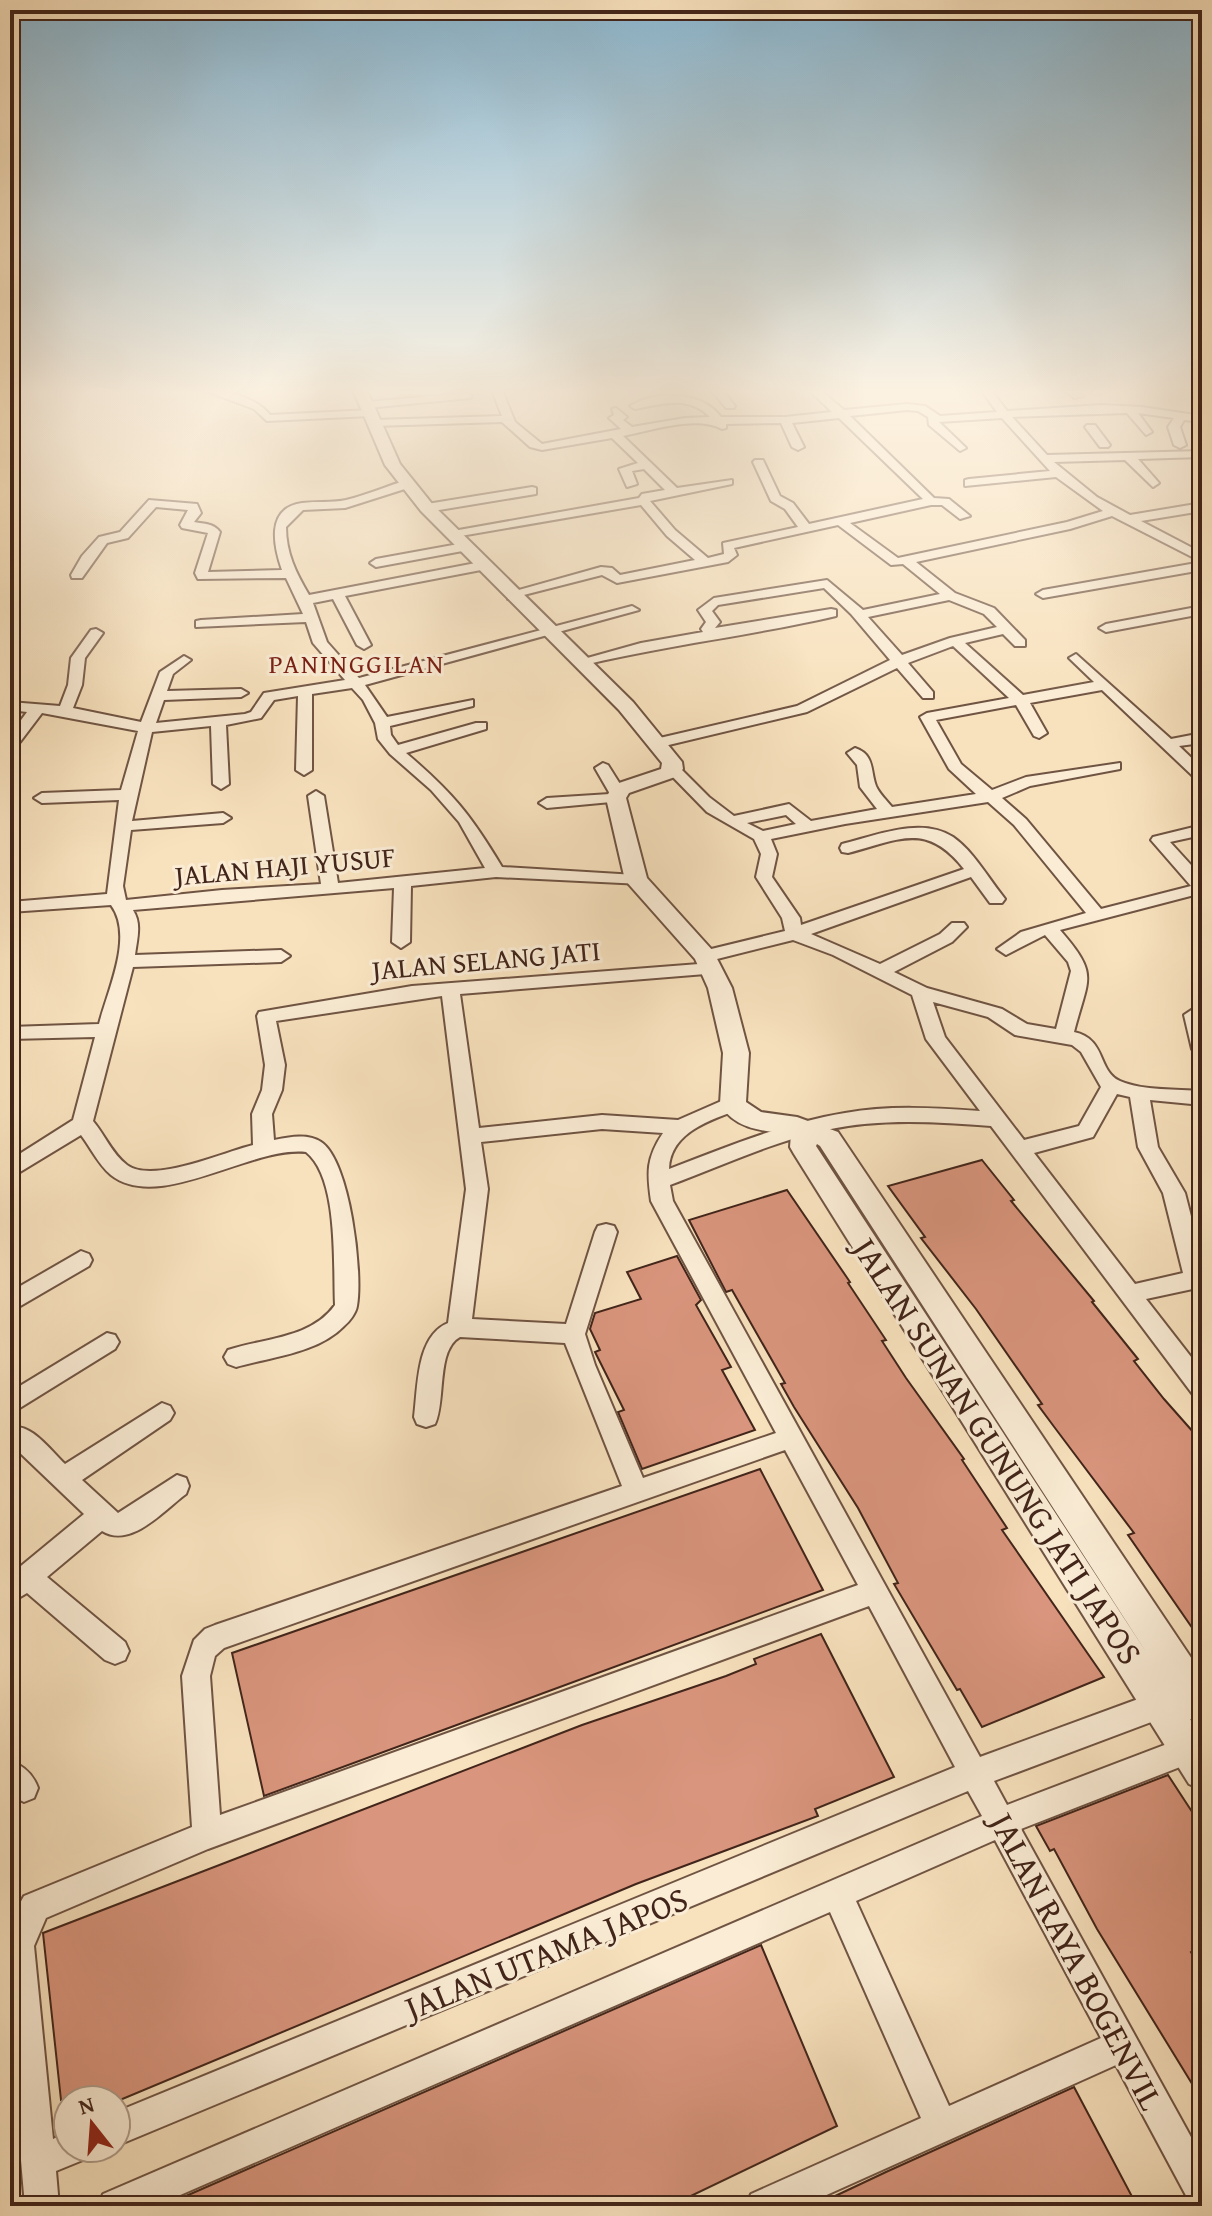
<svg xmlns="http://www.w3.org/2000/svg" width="1212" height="2216" viewBox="0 0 1212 2216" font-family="'Gentium Book Plus',serif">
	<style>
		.building { fill: #d9957d; stroke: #42251a; stroke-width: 2 }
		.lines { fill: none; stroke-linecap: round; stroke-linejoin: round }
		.minor-casing { stroke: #705443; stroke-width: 4 }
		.tertiary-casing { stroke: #705443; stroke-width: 4 }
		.minor { fill: #faecd5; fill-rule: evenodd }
		.tertiary { fill: #faecd5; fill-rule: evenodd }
		.labels { text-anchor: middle; stroke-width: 6; stroke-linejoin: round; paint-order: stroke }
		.far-quarter-label { font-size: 26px; letter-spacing: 2px; fill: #7a1f14; stroke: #faecd5 }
		.street-label { font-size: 28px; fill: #42251a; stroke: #faecd5 }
		.near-street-label { font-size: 34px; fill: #42251a; stroke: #faecd5 }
	</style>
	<rect width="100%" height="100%" fill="#f8e2be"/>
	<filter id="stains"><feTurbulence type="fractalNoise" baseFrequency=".0025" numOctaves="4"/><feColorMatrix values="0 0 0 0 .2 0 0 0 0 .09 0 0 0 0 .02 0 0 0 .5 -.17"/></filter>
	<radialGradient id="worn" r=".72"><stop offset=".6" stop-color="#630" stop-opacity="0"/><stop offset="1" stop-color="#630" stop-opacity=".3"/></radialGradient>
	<g class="building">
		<path d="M982 1160 1014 1200 1011 1201 1094 1301 1092 1302 1138 1359 1134 1361 1164 1399 1202 1442V1642L1128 1535 1134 1533 1055 1428 1038 1405 1042 1404 976 1309 921 1238 925 1237 888 1186Z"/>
		<path d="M787 1190 850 1282 848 1283 886 1340 882 1341 906 1378 964 1459 962 1460 1007 1528 1002 1530 1104 1677 982 1727 960 1689 957 1690 894 1584 898 1583 858 1508 794 1407 781 1384 785 1383 732 1290 726 1292 689 1220Z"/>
		<path d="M677 1256 701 1300 696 1305 731 1367 722 1370 755 1430 642 1469 618 1412 624 1410 595 1352 600 1350 590 1329 595 1313 641 1299 627 1272Z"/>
		<path d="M760 1469 823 1590 264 1796 232 1653Z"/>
		<path d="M821 1634 894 1777 815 1809 818 1816 636 1884 120 2100H61L43 1933 582 1725 726 1676 756 1664 754 1659Z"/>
		<path d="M1168 1775 1202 1827V1946L1191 1952 1202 1970V2100L1097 1929 1054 1849 1050 1851 1036 1826Z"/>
		<path d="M761 1945 837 2126 670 2206H163Z"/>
		<path d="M1074 2087 1137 2206H814L886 2172Z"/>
	</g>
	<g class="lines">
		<g class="minor-casing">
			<g id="minor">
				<path d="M203 390C225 390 256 397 270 415L370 410 375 413 370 416 267 421 254 409Z"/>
				<path d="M492 390H502L515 422 542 444 621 429 609 418 614 415 612 409 616 408 627 417 623 420 632 427 685 418 710 417C688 395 663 404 635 409L630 406C656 390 702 391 721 417H785L832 412 809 390H820L844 410 907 404 925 406 940 416 997 412 981 390H991L1007 411 1101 405 1142 407 1202 416V422L1184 420 1180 427 1186 445 1180 448 1174 445 1168 427 1174 418 1138 413 1152 432 1146 435 1127 413 1012 417 1047 455 1202 451V457L1138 459 1159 483 1153 487 1125 460 1054 462 1097 497 1130 515 1202 503V511L1141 521 1202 553V562L1112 516 1070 529 916 562 955 593 994 608 1025 640V646H1015L1003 634 965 643 1023 695 1094 682 1069 658 1076 654 1171 739 1202 733V743L1179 746 1202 768V781L1196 779 1102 690 1030 703 1047 733 1039 738 1034 736 1016 705 936 720 961 764 992 790 1026 777 1120 763V769L1030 786 1002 798 1026 819 1101 909 1191 886 1151 840 1153 837 1202 825V835L1170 842 1202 877V893L1060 930C1100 976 1088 977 1074 1032 1107 1039 1097 1071 1120 1081 1143 1091 1177 1089 1202 1091V1105L1150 1100 1158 1147 1185 1193 1202 1259V1287L1146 1299 1202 1371V1399L1194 1396 991 1126C937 1122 880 1118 826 1130 772 1142 721 1166 670 1185L673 1201 980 1757 1160 1691 1170 1695 1174 1705 1170 1715 994 1781 1007 1805 1188 1736 1198 1740 1202 1749 1198 1760 1021 1829 1202 2157V2206L1190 2203 1116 2065 802 2206H746L751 2194 921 2118 830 1912 155 2206H98L103 2194 982 1816 968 1791 116 2146V2112L955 1767 869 1606 208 1849 46 1918 34 1946 53 2139 68 2132V2148H88L83 2160 56 2171 59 2206H25L10 2034V1921L24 1896 192 1827 182 1676 194 1640 205 1629 215 1625 622 1486 565 1343 460 1337C436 1350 446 1401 435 1424L426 1427 417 1424 414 1417C418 1387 416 1336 448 1323L466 1189 442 996 276 1021 285 1065 282 1090 272 1114 274 1140C289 1137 308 1133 321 1142 350 1161 363 1273 357 1306 356 1313 349 1322 344 1326 318 1353 271 1357 236 1367L228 1364 224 1357 228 1350C263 1338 311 1339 335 1305 333 1265 339 1178 306 1152 250 1146 159 1213 111 1175 98 1164 91 1148 81 1135L10 1178V1160L73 1120 95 1037 10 1039V1027L99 1024C108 989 134 936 111 905L10 912V902L107 894 119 800 42 803 34 798 42 793 121 790 138 731 42 713 20 742H10V735L27 712 10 710V702L60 706 68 685 71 658 91 630 96 629 103 633 85 658 82 685 73 708 141 722 160 672 184 656 191 660 173 674 167 691 241 689 248 693 241 697 164 700 156 723 245 714 251 712 264 693 345 680 313 643 306 622 196 627V621L201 620 303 614 286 578 198 579 195 573 208 533 182 528 180 525 188 510 156 507 128 538 107 543 82 578H72L71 575 82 556 99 537 120 532 149 500 197 504 201 513 194 522C205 524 213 523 220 532L208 572 282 570C274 547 265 508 302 503 316 501 332 503 346 500 367 495 387 486 407 480L411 481V487L345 508 303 510 286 527C286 553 296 573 309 595L481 562 487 566 481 570 345 596 371 645 364 649 357 645 333 599 313 603 327 642 359 678 632 606 639 610 365 685 387 717 473 700V706L390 726 391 735 398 745 476 723H486V729L406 753C452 792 471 815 502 867L636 875 642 876 645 880 642 884 496 877 411 886 410 942 401 948 392 942 394 888 133 910C142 924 137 939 135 955L281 950 290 956 281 962 133 967 93 1121C105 1135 112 1154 127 1165 153 1184 224 1152 253 1145L252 1114 262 1090 265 1065 257 1016 259 1012 412 986 712 963 721 969 718 973 460 994 479 1128 602 1115 678 1120 726 1099H740L743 1104 740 1109C711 1120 670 1132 669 1169 726 1147 784 1123 845 1113 889 1105 935 1108 980 1111L926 1039 912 995 833 955 793 940 705 962 699 960 696 956 699 952 785 931 782 918 756 877 761 854 754 839 707 812 665 769 673 764 678 766 709 797 734 816 789 804 811 821 877 809 860 787 857 765 847 753 855 748C875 755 870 770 876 786 879 793 887 801 892 807L976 794 949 769 920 717 927 713 1009 698 953 646 908 663 933 692V698H923L897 668 807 712 656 748 651 746V740L797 706 890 660 851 614 824 588 718 605 712 611 720 622 715 628 831 609 836 610V616C750 636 666 645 580 666L573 662 641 643 703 632 701 629 706 622 698 610 714 598 827 580 863 610 940 594 903 564 891 565 838 525 734 548 737 555 728 562 617 583 602 575 508 599V593L601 567 612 568 620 575 695 560 667 536 641 505 449 538 447 535 453 531 639 498 642 494 665 490 644 469 632 471 637 484 627 487 619 469 638 463 612 438 542 450 530 447 502 422 374 426 368 423 374 420 502 416ZM907 410 918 411 928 417 929 425 960 451 966 448 964 446 939 422 1002 418 1050 471 969 479 965 480V486L1056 477 1103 511 1067 522 898 558 850 523 931 505H942L960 519 970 516 949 499 934 498 850 416ZM839 418 923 499 809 524 793 503 780 496 763 460H755L753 462 771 501 785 509 798 527 723 543 724 554 708 558 675 530 650 501 732 484V480L677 488 623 436C653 430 696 415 722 429L726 428V424L781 423 792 447 798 450 804 447 792 423ZM949 600 984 614 997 627 950 638 902 655 868 617ZM352 688 363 700 375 723 378 739 390 754 431 790 459 822 485 868 338 883 324 796 316 791 308 796 321 884 222 890 126 900 123 886 131 830 223 823 231 818 223 813 132 821 152 732 211 726 213 784 221 789 229 784 226 725 261 718 274 700 298 696 296 770 304 775 312 770V694ZM988 802 1014 825 1086 913 1021 932 997 949 1006 955 1045 935 1068 962 1071 971 1056 1029 1027 1024 1002 1009 927 988 894 972 952 942 967 927 964 923H952L940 934 880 964 811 934 971 877 990 903H1002L1005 899 1002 895C987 876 973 851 953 837 921 816 875 836 842 844L840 848 842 852 848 853C899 840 926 821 964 869L801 925 800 918 772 877 777 854 771 839 845 824ZM786 815 796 824 763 831 747 823ZM933 1002 988 1017 1015 1035 1072 1045 1081 1052 1101 1087 1079 1126 1024 1140 945 1037ZM1117 1094 1130 1097 1138 1147 1163 1193 1183 1273 1135 1284 1034 1153 1093 1137ZM602 1129 663 1133C646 1158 647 1173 651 1201L776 1433 643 1478 595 1365 585 1334 617 1232 614 1226 606 1224 598 1226 595 1232 566 1324 472 1319 488 1189 481 1142ZM785 1450 858 1585 220 1815 210 1676 215 1656 224 1648ZM995 1840 1101 2038 949 2106 856 1901Z"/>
				<path d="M711 390H722L735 406 734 408H726Z"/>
				<path d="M1064 390H1076L1083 396 1074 398Z"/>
				<path d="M467 393 472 396 471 398 367 408 362 405 367 402Z"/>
				<path d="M1087 425H1095L1110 445 1108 447H1100L1085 427Z"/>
				<path d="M532 487 536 488V494L427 512 421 508 427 504Z"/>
				<path d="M464 543 468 544V550L376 567 370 563 376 559Z"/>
				<path d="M1202 562V570L1043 598 1036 594 1043 590Z"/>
				<path d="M1202 606V614L1106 632 1099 628 1106 624Z"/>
				<path d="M603 763 608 765 625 792 622 801 547 808 539 803 547 798 610 794 595 768Z"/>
				<path d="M1193 1009 1202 1014V1056L1192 1049 1184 1015Z"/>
				<path d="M81 1251 89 1254 92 1260 89 1266 10 1312V1292Z"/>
				<path d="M107 1333 115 1335 119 1342 115 1349 10 1414V1392Z"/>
				<path d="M162 1403 170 1406 174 1413 170 1420 82 1480 118 1513 177 1475 186 1478 189 1486 186 1494C164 1510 131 1549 102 1531L47 1577 125 1642 129 1651 125 1660 115 1664 105 1660 27 1593 10 1603V1575L84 1514 17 1450 10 1453V1428C30 1421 51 1451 65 1464Z"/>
				<path d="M10 1761C24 1766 33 1774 38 1788L34 1798 24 1802 10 1795Z"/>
			</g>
		</g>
		<g class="tertiary-casing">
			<path id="tertiary" d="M353 390H367L400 464 433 505 633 702 682 762 683 769 675 777 629 793 626 798 647 878 713 951 732 988 749 1053 746 1102 761 1112 797 1117 838 1132 1202 1674V1724L1190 1719 1202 1738V1790L1189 1784 794 1154 790 1147 791 1134C764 1131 735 1130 720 1104L723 1053 708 988 695 959 625 880 606 798 613 785 661 769 662 763 619 710 421 511 385 465ZM817 1144 820 1146 1148 1655 816 1146Z"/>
		</g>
		<use href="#minor" class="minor"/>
		<use href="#tertiary" class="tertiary"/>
	</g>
	<linearGradient id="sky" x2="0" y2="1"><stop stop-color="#8ab8d3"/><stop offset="0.56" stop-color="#fcf2e2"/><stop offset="1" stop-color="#fcf2e2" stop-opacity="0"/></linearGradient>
	<rect width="1212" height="700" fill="url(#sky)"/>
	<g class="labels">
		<g class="far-quarter-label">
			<text x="357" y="673">PANINGGILAN</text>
		</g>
		<g class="street-label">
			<text transform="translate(285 866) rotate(-5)" y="10">JALAN HAJI YUSUF</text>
			<text transform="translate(486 960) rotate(-5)" y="10">JALAN SELANG JATI</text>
		</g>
		<g class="near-street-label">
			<text transform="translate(998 1451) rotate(57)" y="12">JALAN SUNAN GUNUNG JATI JAPOS</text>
			<text transform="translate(546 1953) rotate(-22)" y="12">JALAN UTAMA JAPOS</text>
			<text transform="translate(1077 1961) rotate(62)" y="12">JALAN RAYA BOGENVIL</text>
		</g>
	</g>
	<rect width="1212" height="2216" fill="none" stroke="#f8e2be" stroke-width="40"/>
	<rect x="12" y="12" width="1188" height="2192" fill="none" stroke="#42251a" stroke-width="4"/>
	<rect x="20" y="20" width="1172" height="2176" fill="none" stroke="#42251a" stroke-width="2"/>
	<g transform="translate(92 2124) rotate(343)"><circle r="38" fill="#faecd5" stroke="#b09c8a" stroke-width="2"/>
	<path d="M0-6L14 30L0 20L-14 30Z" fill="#8f2418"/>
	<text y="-12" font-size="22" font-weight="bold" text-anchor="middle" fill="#42251a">N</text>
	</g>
	<rect width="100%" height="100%" filter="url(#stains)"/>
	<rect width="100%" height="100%" fill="url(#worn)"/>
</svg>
